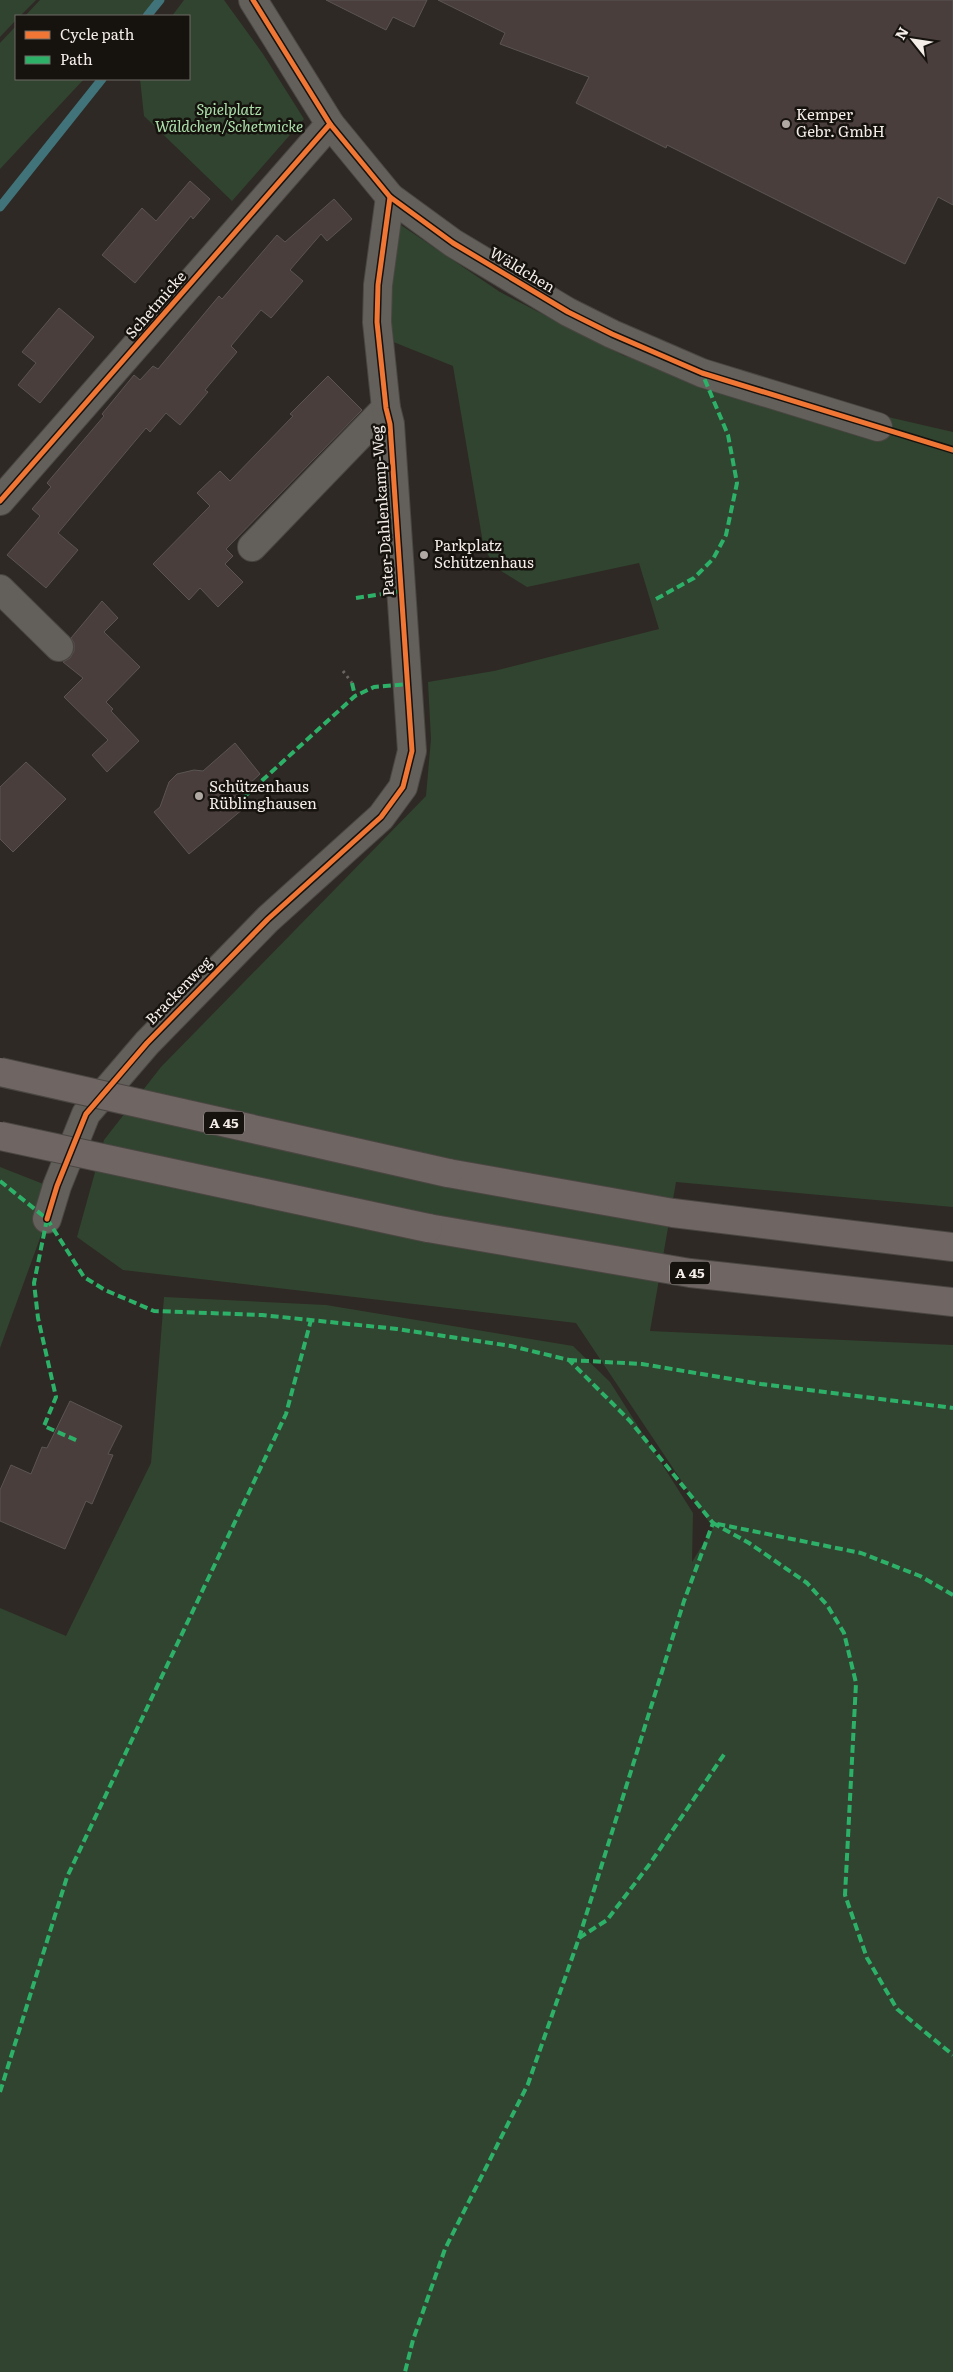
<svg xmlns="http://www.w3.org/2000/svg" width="953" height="2372" viewBox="0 0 953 2372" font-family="Literata,serif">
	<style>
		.green { fill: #314430 }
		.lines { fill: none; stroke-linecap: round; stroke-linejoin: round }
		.stream { stroke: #41737a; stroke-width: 9 }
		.building { fill: #493e3c; stroke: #5a5553 }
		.minor-casing { stroke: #4a4642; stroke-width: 30 }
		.highway-casing { stroke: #4a4642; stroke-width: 30 }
		.path { stroke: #6a6562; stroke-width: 3; stroke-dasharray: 2.5 4; stroke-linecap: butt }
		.minor { stroke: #635f5b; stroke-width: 28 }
		.highway { stroke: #6f6563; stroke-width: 28 }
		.highway-bridge-casing { stroke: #4a4642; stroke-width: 30; stroke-linecap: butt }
		.highway-bridge { stroke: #6f6563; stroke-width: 28 }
		.quiet { stroke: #2db169; stroke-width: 4; stroke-dasharray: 8 4; stroke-linecap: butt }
		.cycleway-casing { stroke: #16120e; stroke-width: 8 }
		.cycleway { stroke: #f07635; stroke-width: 5 }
		.poi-dot { fill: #afa8a3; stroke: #16120e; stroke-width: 2 }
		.labels { text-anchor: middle; stroke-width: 5; stroke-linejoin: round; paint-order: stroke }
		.shield { fill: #16120e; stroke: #b1aba7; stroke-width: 1 }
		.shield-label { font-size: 14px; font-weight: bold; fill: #f4ede8 }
		.park-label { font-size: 15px; font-style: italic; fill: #ace0ab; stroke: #16120e }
		.poi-label { font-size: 15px; fill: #f4ede8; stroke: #16120e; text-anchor: start }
		.street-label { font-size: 15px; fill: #f4ede8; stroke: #16120e }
	</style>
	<rect width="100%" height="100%" fill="#2e2924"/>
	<g class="green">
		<path d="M0 0H36L20 16H16V20L0 37Z"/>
		<path d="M40 0H156L141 16H25Z"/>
		<path d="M184 0H224L263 54 304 119 232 201 144 116 140 79H189V16H172Z"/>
		<path d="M16 26V79H84L0 169V43Z"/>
		<path d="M386 215 500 292 624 356 953 432V1207L676 1182 650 1331 953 1345V2372H0V1608L66 1636 151 1463 164 1297 326 1305 573 1346 610 1382 693 1513 692 1562 713 1528 576 1323 123 1270 77 1237 104 1140 161 1067 426 796 431 739 428 682 494 671 659 629 639 563 527 587 498 569 484 549 453 366 391 341Z"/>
		<path d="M0 1167 51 1187 47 1219 0 1348Z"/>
	</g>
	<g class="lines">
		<g class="stream">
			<path d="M147 16 160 0"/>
			<path d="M0 207 102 79"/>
		</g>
	</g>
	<g class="building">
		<path d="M326 0H427L414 27 393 17 386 30Z"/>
		<path d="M438 0H953V205L938 197 905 264 667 145 666 148 576 103 589 77 500 44 505 33Z"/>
		<path d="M190 181 210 199 193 219 191 216 135 283 102 255 142 208 156 221Z"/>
		<path d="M334 199 352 219 327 241 321 234 290 270 303 281 271 318 261 310 231 346 237 352 205 390 208 392 180 425 166 413 150 432 146 428 58 533 78 550 46 588 7 555 40 516 32 509 51 487 47 483 104 416 102 414 134 375 140 380 153 366 158 369 219 296 222 299 277 235 285 242Z"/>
		<path d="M59 308 94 337 40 403 18 385 36 363 22 352Z"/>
		<path d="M328 376 362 410 226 549 233 556 225 564 243 582 218 607 200 588 189 600 153 564 210 506 197 493 220 471 230 481 293 416 290 414Z"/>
		<path d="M102 601 118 618 104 632 140 667 106 702 113 709 111 711 139 741 107 772 92 755 108 740 64 697 83 678 63 662 70 658 74 651V643L71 638Z"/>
		<path d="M235 743 260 774 233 799 243 809 189 854 154 812 160 807 169 782 177 774 194 770 203 771Z"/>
		<path d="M26 762 66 799 13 852 0 839V787Z"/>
		<path d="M70 1401 122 1426 108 1454 113 1455 92 1504 86 1501 65 1549 0 1521V1490L11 1465 31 1474 42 1447 47 1448Z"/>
	</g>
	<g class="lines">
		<g class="minor-casing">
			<g id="minor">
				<path d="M253 0 330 124 390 197 453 243 568 312 612 334 702 373 878 427"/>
				<path d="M0 501 330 124"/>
				<path d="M252 547 386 408"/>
				<path d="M0 589 59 647"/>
				<path d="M47 1219 57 1186 86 1114 147 1043 268 919 381 817 403 787 412 751 390 424 386 408 377 322 378 285 390 197"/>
			</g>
		</g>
		<g class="highway-casing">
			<g id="highway">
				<path d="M448 1173 673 1213 953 1247"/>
				<path d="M428 1228 690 1273 953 1302"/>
			</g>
		</g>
		<path class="path" d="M343 671 352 683"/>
		<use href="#minor" class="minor"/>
		<use href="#highway" class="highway"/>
		<g class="highway-bridge-casing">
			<g id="highway-bridge">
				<path d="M0 1072 448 1173"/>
				<path d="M0 1136 428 1228"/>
			</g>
		</g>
		<use href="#highway-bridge" class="highway-bridge"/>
		<g class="quiet">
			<path d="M356 598 402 591"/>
			<path d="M656 599 694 578 713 559 726 535 737 483 728 435 702 373"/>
			<path d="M352 683 355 696"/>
			<path d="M244 797 355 696 374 687 408 684"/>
			<path d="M0 1181 47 1219 84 1277 105 1290 154 1311 262 1315 397 1329 511 1346 569 1360 630 1421 713 1523 684 1601 579 1938 528 2084 445 2249 413 2340 405 2372"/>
			<path d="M47 1219 34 1283 38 1318 56 1397 44 1426 78 1441"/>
			<path d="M569 1360 642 1364 761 1384 953 1408"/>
			<path d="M953 1595 920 1576 861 1553 713 1523 749 1543 807 1583 827 1605 844 1633 856 1683 845 1895 867 1958 897 2009 953 2055"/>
			<path d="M579 1938 607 1920 649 1865 725 1753"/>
			<path d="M0 2092 67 1877 286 1414 311 1320"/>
		</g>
		<g class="cycleway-casing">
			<g id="cycleway">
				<path d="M253 0 330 124 390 197 453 243 568 312 612 334 702 373 953 450"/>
				<path d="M0 501 330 124"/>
				<path d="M47 1219 57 1186 86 1114 147 1043 268 919 381 817 403 787 412 751 390 424 386 408 377 322 378 285 390 197"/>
			</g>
		</g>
		<use href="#cycleway" class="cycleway"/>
	</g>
	<g class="poi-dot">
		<circle cx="786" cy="124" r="5"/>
		<circle cx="424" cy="555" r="5"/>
		<circle cx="199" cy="796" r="5"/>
	</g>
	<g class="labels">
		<g class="shield">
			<rect x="204" y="1111.5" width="40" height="23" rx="4"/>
			<rect x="670" y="1261.5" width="40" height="23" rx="4"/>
		</g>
		<g class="shield-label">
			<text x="224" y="1128">A 45</text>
			<text x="690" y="1278">A 45</text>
		</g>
		<g class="park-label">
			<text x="229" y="115">Spielplatz<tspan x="229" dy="17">Wäldchen/Schetmicke</tspan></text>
		</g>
		<g class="poi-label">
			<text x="796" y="120">Kemper<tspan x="796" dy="17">Gebr. GmbH</tspan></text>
			<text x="434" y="551">Parkplatz<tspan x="434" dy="17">Schützenhaus</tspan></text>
			<text x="209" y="792">Schützenhaus<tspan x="209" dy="17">Rüblinghausen</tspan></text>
		</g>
		<g class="street-label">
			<text transform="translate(522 270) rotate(31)" y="5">Wäldchen</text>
			<text transform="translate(156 305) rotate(-49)" y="5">Schetmicke</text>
			<text transform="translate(383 511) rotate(-94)" y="5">Pater-Dahlenkamp-Weg</text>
			<text transform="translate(179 991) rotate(-46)" y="5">Brackenweg</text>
		</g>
	</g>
	<rect x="15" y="15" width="175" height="65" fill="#16120e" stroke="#6f6a65"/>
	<rect x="25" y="31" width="25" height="8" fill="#f07635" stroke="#6f6a65"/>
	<text x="60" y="40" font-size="15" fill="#f4ede8">Cycle path</text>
	<rect x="25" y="56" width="25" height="8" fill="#2db169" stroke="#6f6a65"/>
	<text x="60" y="65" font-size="15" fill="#f4ede8">Path</text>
	<g transform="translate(913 40) rotate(300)" stroke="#16120e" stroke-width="4" paint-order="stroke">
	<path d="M0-4L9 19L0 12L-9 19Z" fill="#f4ede8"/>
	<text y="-8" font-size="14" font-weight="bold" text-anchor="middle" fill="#f4ede8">N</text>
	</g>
</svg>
